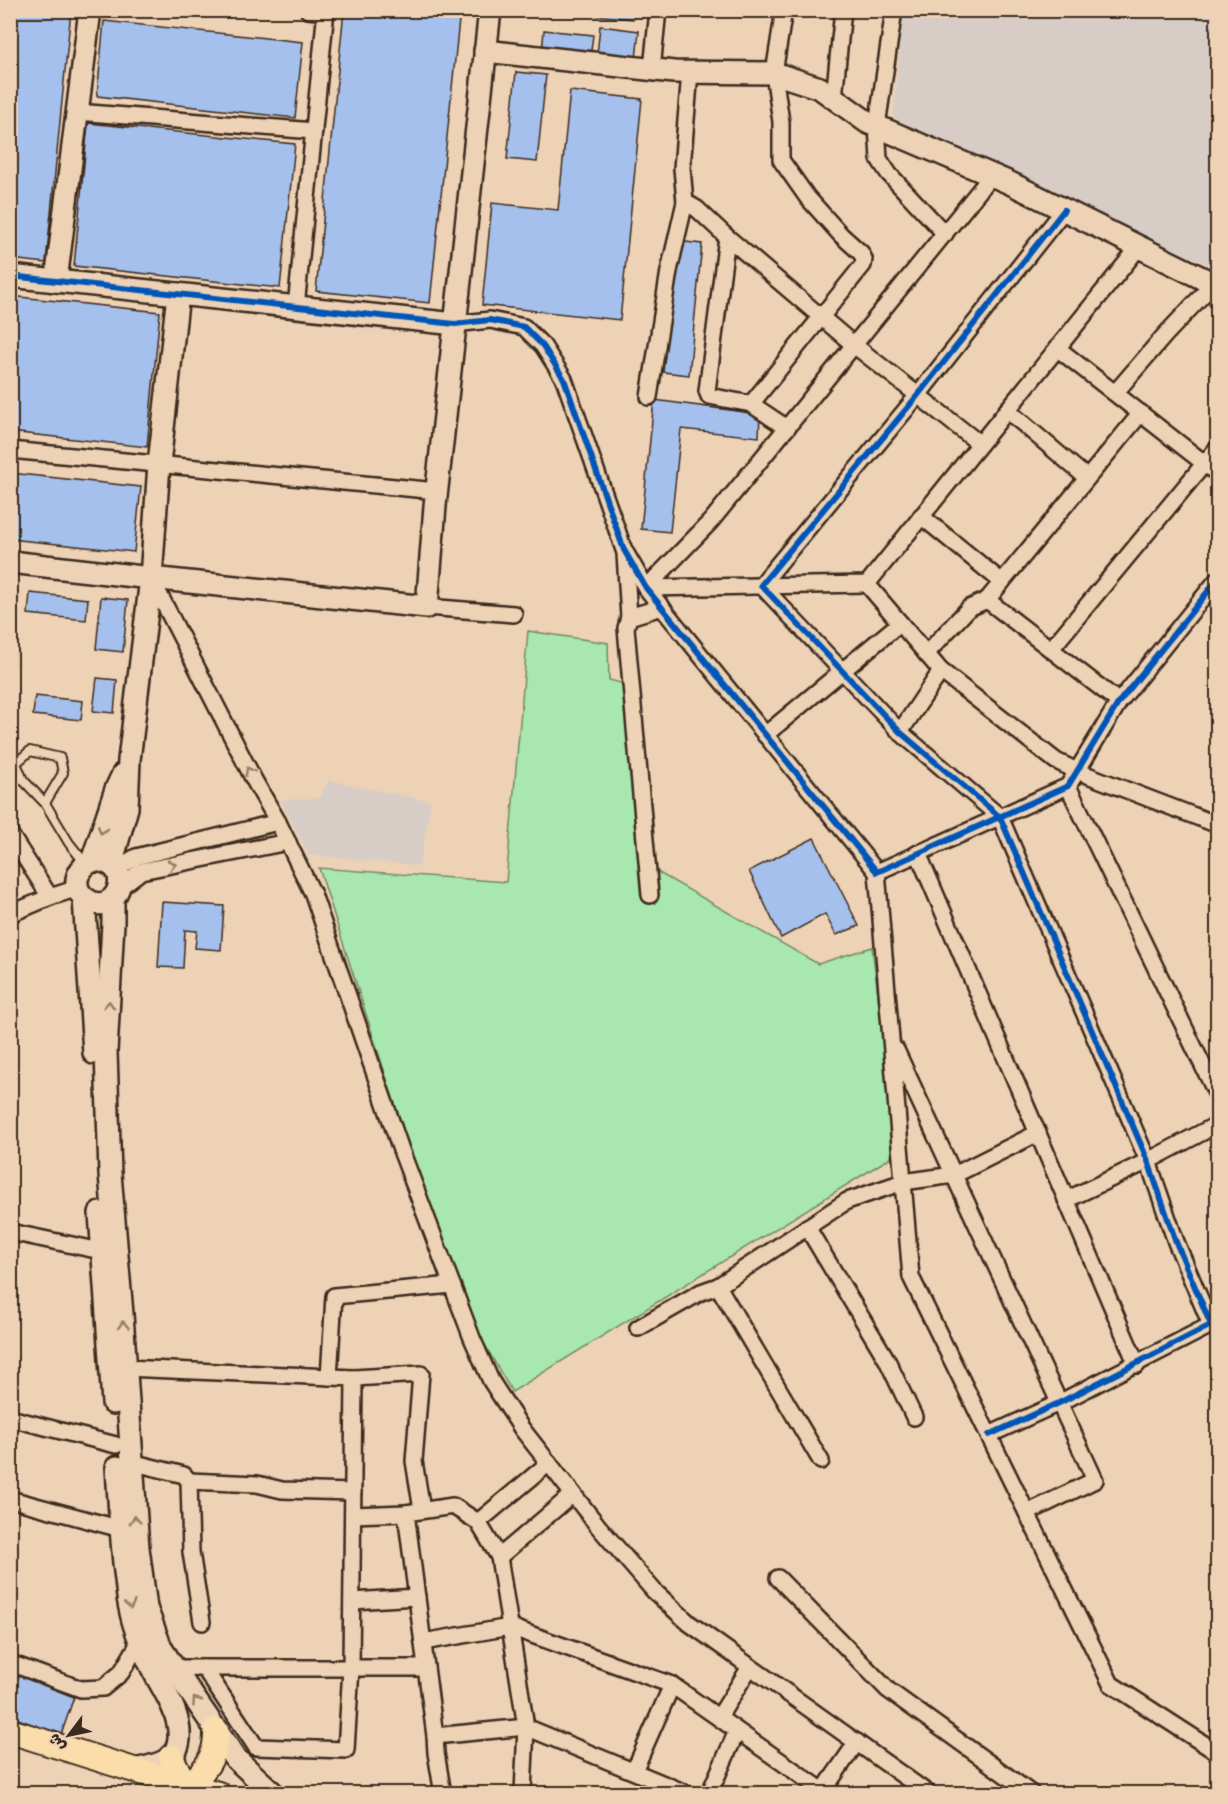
<svg xmlns="http://www.w3.org/2000/svg" width="1228" height="1804" viewBox="0 0 1228 1804" font-family="'Indie Flower','Playpen Sans Arabic',sans-serif">
	<style>
		.built { fill: #d8cdc6 }
		.green { fill: #a8e7af; stroke: #728866; stroke-width: 1.5 }
		.building { fill: #a5c0ec; stroke: #3b2a1e; stroke-width: 1.5 }
		.lines { fill: none; stroke-linecap: round; stroke-linejoin: round }
		.lane-casing { stroke: #3b2a1e; stroke-width: 12 }
		.street-casing { stroke: #3b2a1e; stroke-width: 20 }
		.secondary-casing { stroke: #3b2a1e; stroke-width: 26 }
		.primary-casing { stroke: #3b2a1e; stroke-width: 28 }
		.lane { stroke: #eed2b5; stroke-width: 8 }
		.street { stroke: #eed2b5; stroke-width: 15 }
		.secondary { stroke: #eed2b5; stroke-width: 21 }
		.primary { stroke: #faddab; stroke-width: 24 }
		.cycleway-casing { stroke: #eed2b5; stroke-width: 10 }
		.cycleway { stroke: #0057b8; stroke-width: 6 }
		.oneway { stroke: #947e6a }
	</style>
	<rect width="100%" height="100%" fill="#eed2b5"/>
	<filter id="ink" filterUnits="userSpaceOnUse"><feTurbulence type="fractalNoise" baseFrequency=".0167" numOctaves="2"/><feDisplacementMap in="SourceGraphic" scale="12" xChannelSelector="R" yChannelSelector="G"/><feConvolveMatrix kernelMatrix="1 2 1 2 8 2 1 2 1" color-interpolation-filters="sRGB"/></filter>
	<g filter="url(#ink)">
		<g class="built">
			<path d="M907 11H1217V269L893 123 901 24Z"/>
			<path d="M328 780 431 801 420 866 309 855 280 800 320 798Z"/>
		</g>
		<path class="green" d="M528 631 608 643 609 680 629 685 647 857 659 873 818 964 872 947 898 1153 512 1392 481 1338 411 1154 319 868 506 882Z"/>
		<g class="building">
			<path d="M10 10H71L46 263 10 259Z"/>
			<path d="M344 10H460L430 303 316 291Z"/>
			<path d="M595 10H634L633 19 594 15Z"/>
			<path d="M104 21 303 42 295 118 97 96Z"/>
			<path d="M600 26 639 31 636 59 597 55Z"/>
			<path d="M544 30 593 35 590 58 542 53Z"/>
			<path d="M516 72 546 75 537 162 507 159Z"/>
			<path d="M570 91 642 99 620 320 482 305 492 203 558 210Z"/>
			<path d="M88 123 295 144 280 288 74 266Z"/>
			<path d="M677 241 702 244 689 375 663 372Z"/>
			<path d="M10 296 160 312 147 447 10 432Z"/>
			<path d="M654 400 760 414 759 437 681 429 670 532 641 529Z"/>
			<path d="M10 473 141 487 134 552 10 539Z"/>
			<path d="M30 593 88 599 86 620 28 614Z"/>
			<path d="M101 597 128 600 123 652 96 649Z"/>
			<path d="M10 642 15 643 12 670H10Z"/>
			<path d="M97 678 117 680 114 713 93 711Z"/>
			<path d="M35 696 83 701 81 720 33 715Z"/>
			<path d="M814 838 859 926 836 935 825 914 781 938 749 871Z"/>
			<path d="M162 902 224 906 221 950 195 948 197 931 185 930 183 968 158 967Z"/>
			<path d="M18 1675 74 1697 61 1735 10 1716V1692Z"/>
		</g>
		<g class="lines">
			<g class="lane-casing">
				<path id="lane" d="M45 803 63 773 60 758 30 751 16 763 23 780 45 803 69 843 85 863"/>
			</g>
			<g class="street-casing">
				<g id="street">
					<path d="M308 10 326 12"/>
					<path d="M894 10 877 126 879 159 889 174 945 234"/>
					<path d="M652 69 658 10"/>
					<path d="M834 98 843 10"/>
					<path d="M77 112 314 131"/>
					<path d="M992 175 711 521 646 588 867 584 1139 247"/>
					<path d="M685 202 697 209 727 237 854 345 980 444"/>
					<path d="M727 237 707 391 709 396 751 404 787 428"/>
					<path d="M296 307 326 10"/>
					<path d="M455 324 490 320 524 327 543 346 564 379 624 550 646 588 877 872 1068 786 1119 702 1218 579"/>
					<path d="M1057 348 1218 474"/>
					<path d="M1115 393 1165 335 1213 284"/>
					<path d="M649 397 669 271 685 202 682 168 690 72"/>
					<path d="M751 404 863 265 864 259 861 253 841 235 807 197 781 160V122L774 73 784 10"/>
					<path d="M1007 410 1087 478"/>
					<path d="M10 450 437 491"/>
					<path d="M921 516 1002 582"/>
					<path d="M625 554 629 617"/>
					<path d="M151 578 254 780 278 822 313 894 401 1150 472 1338 491 1381 522 1429 598 1526 654 1591 689 1623 929 1794"/>
					<path d="M867 584 941 671 1056 761 1077 771 1218 825"/>
					<path d="M427 607 514 614"/>
					<path d="M1051 649 1218 447"/>
					<path d="M926 654 969 608 987 600"/>
					<path d="M1119 702 987 600 1141 413"/>
					<path d="M900 732 941 671"/>
					<path d="M765 735 900 623"/>
					<path d="M1068 786 1218 1097"/>
					<path d="M10 834 50 897"/>
					<path d="M918 853 1137 1365"/>
					<path d="M116 869 136 857 278 822"/>
					<path d="M877 872 911 1277 1111 1684 1218 1753"/>
					<path d="M119 888 141 871 288 842"/>
					<path d="M650 895 626 628 629 617 662 607"/>
					<path d="M10 914 50 897 78 888"/>
					<path d="M896 1050 1095 1480 1027 1513"/>
					<path d="M1066 1200 1148 1161 1218 1124"/>
					<path d="M807 1227 887 1360 914 1417"/>
					<path d="M10 1232 101 1251"/>
					<path d="M718 1286 821 1461"/>
					<path d="M638 1328 701 1292 718 1286 847 1201 903 1182 954 1175 1038 1133"/>
					<path d="M125 1368 354 1378 351 1668 346 1750 256 1747 204 1668"/>
					<path d="M329 1377 334 1296 452 1285"/>
					<path d="M354 1378 421 1374 414 1461 422 1510"/>
					<path d="M10 1418 116 1445"/>
					<path d="M989 1435 1059 1403 1211 1325 1176 1242 1148 1161 1000 817 900 732 761 585 918 395 1064 210"/>
					<path d="M131 1462 184 1475 189 1481 191 1552 202 1622"/>
					<path d="M189 1481 257 1484 282 1490 353 1492"/>
					<path d="M10 1499 121 1529"/>
					<path d="M353 1515 406 1513"/>
					<path d="M478 1522 549 1463"/>
					<path d="M499 1557 573 1494"/>
					<path d="M778 1578 888 1690 1032 1794"/>
					<path d="M352 1601 417 1597"/>
					<path d="M423 1642 510 1627 672 1685 823 1791"/>
					<path d="M10 1663 81 1689 103 1688 121 1673 140 1641"/>
					<path d="M174 1668H426"/>
					<path d="M719 1717 750 1667"/>
					<path d="M435 1736 526 1727 688 1794"/>
					<path d="M634 1771 672 1685"/>
					<path d="M443 1794 436 1753 435 1736 406 1513 453 1506 478 1522 499 1557 526 1727 523 1793"/>
					<path d="M709 1794 737 1731"/>
					<path d="M821 1794 857 1742"/>
				</g>
			</g>
			<g class="secondary-casing">
				<g id="secondary">
					<path d="M485 51 674 72 774 73 820 88 867 122 1010 183 1218 286"/>
					<path d="M10 276 455 324"/>
					<path d="M56 281 90 10"/>
					<path d="M178 294 159 464 151 578 427 607 435 506 490 10"/>
					<path d="M10 562 151 578 129 760 127 808 111 865"/>
					<path d="M92 861C136 858 121 914 91 902 87 900 83 897 80 893 72 880 80 867 92 861L116 789 123 774"/>
					<path d="M84 898 94 1053"/>
					<path d="M113 898V923L106 1052 110 1174 122 1314 138 1548 146 1608 161 1648 186 1686 236 1759 274 1794"/>
					<path d="M100 1213 113 1403"/>
					<path d="M117 1467C119 1502 121 1537 125 1572 127 1584 127 1596 130 1608 134 1630 144 1652 154 1672 165 1692 181 1715 179 1739 177 1763 153 1766 134 1770"/>
				</g>
			</g>
			<g class="primary-casing">
				<g id="primary">
					<path d="M10 1731 134 1770 218 1794"/>
					<path d="M171 1757 181 1777 190 1785C207 1768 217 1755 216 1730"/>
				</g>
			</g>
			<use href="#lane" class="lane"/>
			<use href="#street" class="street"/>
			<use href="#secondary" class="secondary"/>
			<use href="#primary" class="primary"/>
			<g class="cycleway-casing">
				<g id="cycleway">
					<path d="M10 276 455 324 490 320 524 327 543 346 564 379 624 550 646 588 877 872 1068 786 1119 702 1218 579"/>
					<path d="M989 1435 1059 1403 1211 1325 1176 1242 1148 1161 1000 817 900 732 761 585 918 395 1064 210"/>
				</g>
			</g>
			<use href="#cycleway" class="cycleway"/>
		</g>
		<defs><path id="oneway-chevron" d="M-2-3.5L2.5 0L-2 3.5" fill="none" stroke-width="1.6" stroke-linecap="round" stroke-linejoin="round" transform="scale(1.5)"/></defs>
		<g class="oneway">
			<use href="#oneway-chevron" transform="translate(249 771) rotate(-117)"/>
			<use href="#oneway-chevron" transform="translate(102 830) rotate(108)"/>
			<use href="#oneway-chevron" transform="translate(172 865) rotate(-11)"/>
			<use href="#oneway-chevron" transform="translate(109 1005) rotate(-87)"/>
			<use href="#oneway-chevron" transform="translate(123 1325) rotate(-94)"/>
			<use href="#oneway-chevron" transform="translate(135 1520) rotate(-94)"/>
			<use href="#oneway-chevron" transform="translate(130 1605) rotate(79)"/>
			<use href="#oneway-chevron" transform="translate(196 1701) rotate(-125)"/>
		</g>
	</g>
	<rect width="1228" height="1804" fill="none" stroke="#eed2b5" stroke-width="36"/>
	<rect x="18" y="18" width="1192" height="1768" fill="none" stroke="#3b2a1e" stroke-width="2" filter="url(#ink)"/>
	<g transform="translate(69 1735) rotate(238)" stroke="#eed2b5" stroke-width="4.5" paint-order="stroke">
	<path d="M0-4.5L10 22L0 15L-10 22Z" fill="#3b2a1e"/>
	<text y="-9" font-size="16" font-weight="bold" text-anchor="middle" fill="#3b2a1e">ش</text>
	</g>
</svg>
